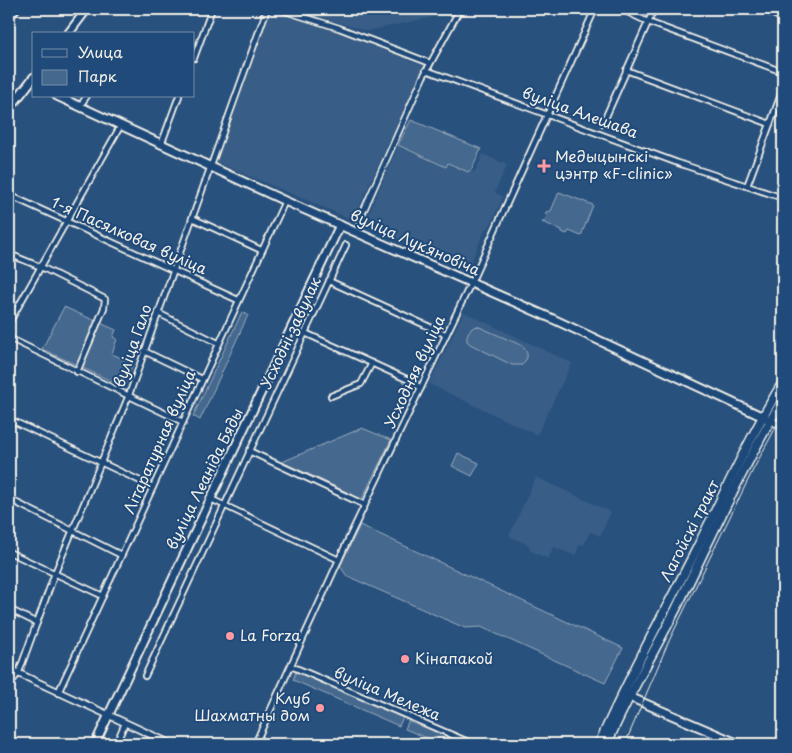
<svg xmlns="http://www.w3.org/2000/svg" width="792" height="753" viewBox="0 0 792 753" font-family="'Playpen Sans',sans-serif">
	<style>
		.built { fill: #375d86 }
		.green { fill: #45688e; stroke: #9cacbb }
		.lines { fill: none; stroke-linecap: round; stroke-linejoin: round }
		.minor-casing { stroke: #f4f1e8; stroke-width: 8 }
		.tertiary-casing { stroke: #f4f1e8; stroke-width: 9 }
		.secondary-casing { stroke: #f4f1e8; stroke-width: 11 }
		.primary-casing { stroke: #f4f1e8; stroke-width: 11 }
		.minor { stroke: #1f4a7a; stroke-width: 4.5 }
		.tertiary { stroke: #1f4a7a; stroke-width: 5.5 }
		.secondary { stroke: #1f4a7a; stroke-width: 7 }
		.primary { stroke: #1f4a7a; stroke-width: 8 }
		.tram { stroke: #f4f1e8; stroke-width: 1 }
		.poi-dot { fill: #ff9aa2; stroke: #1f4a7a; stroke-width: 2 }
		.labels { text-anchor: middle; stroke-width: 4; stroke-linejoin: round; paint-order: stroke }
		.street-label { font-size: 15px; fill: #f4f1e8; stroke: #1f4a7a }
		.poi-label { font-size: 15px; fill: #f4f1e8; stroke: #1f4a7a; text-anchor: start }
	</style>
	<rect width="100%" height="100%" fill="#28517e"/>
	<filter id="ink" filterUnits="userSpaceOnUse"><feTurbulence type="fractalNoise" baseFrequency=".02" numOctaves="2"/><feDisplacementMap in="SourceGraphic" scale="10" xChannelSelector="R" yChannelSelector="G"/><feConvolveMatrix kernelMatrix="1 2 1 2 8 2 1 2 1" color-interpolation-filters="sRGB"/></filter>
	<g filter="url(#ink)">
		<g class="built">
			<path d="M293 9H452L448 14 367 31Z"/>
			<path d="M270 10 339 32 424 66 353 220 216 162Z"/>
			<path d="M398 145 446 167 448 163 468 172 475 171 483 154 507 165 495 192 503 197 489 228H486L467 271 364 225Z"/>
			<path d="M464 312 572 363 537 435 429 384Z"/>
			<path d="M536 477 611 512 600 536 590 532 584 545 580 544 575 556 554 547 548 559 529 550 530 546 509 536Z"/>
		</g>
		<g class="green">
			<path d="M411 120 481 149 472 169 468 172 448 163 446 167 398 145Z"/>
			<path d="M559 192 593 205 581 236 569 231 567 234 562 232V230L542 222H545L547 215 545 214 546 212 551 211Z"/>
			<path d="M64 307 116 330 113 337 117 339 112 354 133 363 124 387 42 349Z"/>
			<path d="M242 312 248 315 200 420 193 416Z"/>
			<path d="M477 326 523 346 527 353V358L522 365H512L470 344 467 341C466 333 470 328 477 326Z"/>
			<path d="M362 428 391 440 362 499 282 462Z"/>
			<path d="M458 453 479 463 472 476 452 466Z"/>
			<path d="M360 525 623 648 605 683 481 627 465 628 347 576 340 566Z"/>
			<path d="M296 671 403 717 399 726 293 680Z"/>
			<path d="M409 720 466 744H442L405 729Z"/>
		</g>
		<g class="lines">
			<g class="minor-casing">
				<g id="minor">
					<path d="M279 9 339 28 430 63"/>
					<path d="M621 9 648 22 783 72"/>
					<path d="M763 9 783 19"/>
					<path d="M9 19 17 9"/>
					<path d="M194 58 212 9"/>
					<path d="M426 70 678 163 783 198"/>
					<path d="M626 70 770 124"/>
					<path d="M79 107 87 96"/>
					<path d="M603 123 654 9"/>
					<path d="M161 145 179 96"/>
					<path d="M747 186 783 89"/>
					<path d="M9 195 238 300"/>
					<path d="M192 218 261 250"/>
					<path d="M359 221 423 77 460 9"/>
					<path d="M9 254 41 267 105 299 104 308 77 372"/>
					<path d="M329 281 445 334"/>
					<path d="M158 313 218 343"/>
					<path d="M9 323 121 125"/>
					<path d="M305 333 411 381 421 388"/>
					<path d="M9 338 183 422"/>
					<path d="M144 351 202 379"/>
					<path d="M331 396 361 384 372 363"/>
					<path d="M9 419 153 487"/>
					<path d="M249 451 365 505"/>
					<path d="M9 499 121 555"/>
					<path d="M211 499 339 560"/>
					<path d="M9 552 103 596"/>
					<path d="M9 609 37 623"/>
					<path d="M291 666 473 744"/>
					<path d="M145 676 346 245"/>
					<path d="M9 686 19 672 55 573 129 395 267 9"/>
					<path d="M58 693 285 201"/>
					<path d="M116 744 125 723"/>
					<path d="M255 744 348 540 471 283 595 9"/>
				</g>
			</g>
			<g class="tertiary-casing">
				<g id="tertiary">
					<path d="M770 420 783 427"/>
					<path d="M9 669 171 744"/>
				</g>
			</g>
			<g class="secondary-casing">
				<g id="secondary">
					<path d="M68 34 87 9"/>
					<path d="M57 96 285 201 553 319 770 420"/>
					<path d="M9 109 34 77"/>
					<path d="M625 695 739 744"/>
					<path d="M95 744 340 225"/>
				</g>
			</g>
			<g class="primary-casing">
				<g id="primary">
					<path d="M599 744C628 678 663 615 696 550 724 494 750 436 783 382"/>
					<path d="M607 744C627 697 653 654 676 609 711 538 743 466 783 399"/>
				</g>
			</g>
			<use href="#minor" class="minor"/>
			<use href="#tertiary" class="tertiary"/>
			<use href="#secondary" class="secondary"/>
			<use href="#primary" class="primary"/>
			<path class="tram" d="M625 744 668 643 753 470 783 414"/>
		</g>
	</g>
	<g class="poi-dot">
		<path d="M541.5 158.5h5v5h5v5h-5v5h-5v-5h-5v-5h5z"/>
		<circle cx="230" cy="636" r="5"/>
		<circle cx="405" cy="659" r="5"/>
		<circle cx="320" cy="708" r="5"/>
	</g>
	<g class="labels">
		<g class="street-label">
			<text transform="translate(580 113) rotate(20)" y="5">вуліца Алешава</text>
			<text transform="translate(129 236) rotate(24)" y="5">1-я Пасялковая вуліца</text>
			<text transform="translate(415 243) rotate(24)" y="5">вуліца Лукʼяновіча</text>
			<text transform="translate(291 333) rotate(-65)" y="5">Усходні завулак</text>
			<text transform="translate(133 346) rotate(-71)" y="5">вуліца Гало</text>
			<text transform="translate(415 372) rotate(-65)" y="5">Усходняя вуліца</text>
			<text transform="translate(160 442) rotate(-66)" y="5">Літаратурная вуліца</text>
			<text transform="translate(205 479) rotate(-64)" y="5">вуліца Леаніда Бяды</text>
			<text transform="translate(690 531) rotate(-63)" y="5">Лагойскі тракт</text>
			<text transform="translate(387 694) rotate(23)" y="5">вуліца Мележа</text>
		</g>
		<g class="poi-label">
			<text x="555" y="162">Медыцынскі<tspan x="555" dy="17">цэнтр «F-clinic»</tspan></text>
			<text x="240" y="641">La Forza</text>
			<text x="415" y="664">Кінапакой</text>
			<text x="310" y="704" text-anchor="end">Клуб<tspan x="310" dy="17">Шахматны дом</tspan></text>
		</g>
	</g>
	<rect width="792" height="753" fill="none" stroke="#1f4a7a" stroke-width="30"/>
	<rect x="15" y="15" width="762" height="723" fill="none" stroke="#f4f1e8" stroke-width="2" filter="url(#ink)"/>
	<rect x="32" y="32" width="162" height="65" fill="#1f4a7a" stroke="#748da6"/>
	<rect x="42" y="49" width="25" height="8" fill="#1f4a7a" stroke="#748da6"/>
	<text x="78" y="58" font-size="15" fill="#f4f1e8">Улица</text>
	<rect x="42" y="70" width="25" height="15" fill="#45688e" stroke="#748da6"/>
	<text x="78" y="82" font-size="15" fill="#f4f1e8">Парк</text>
</svg>
